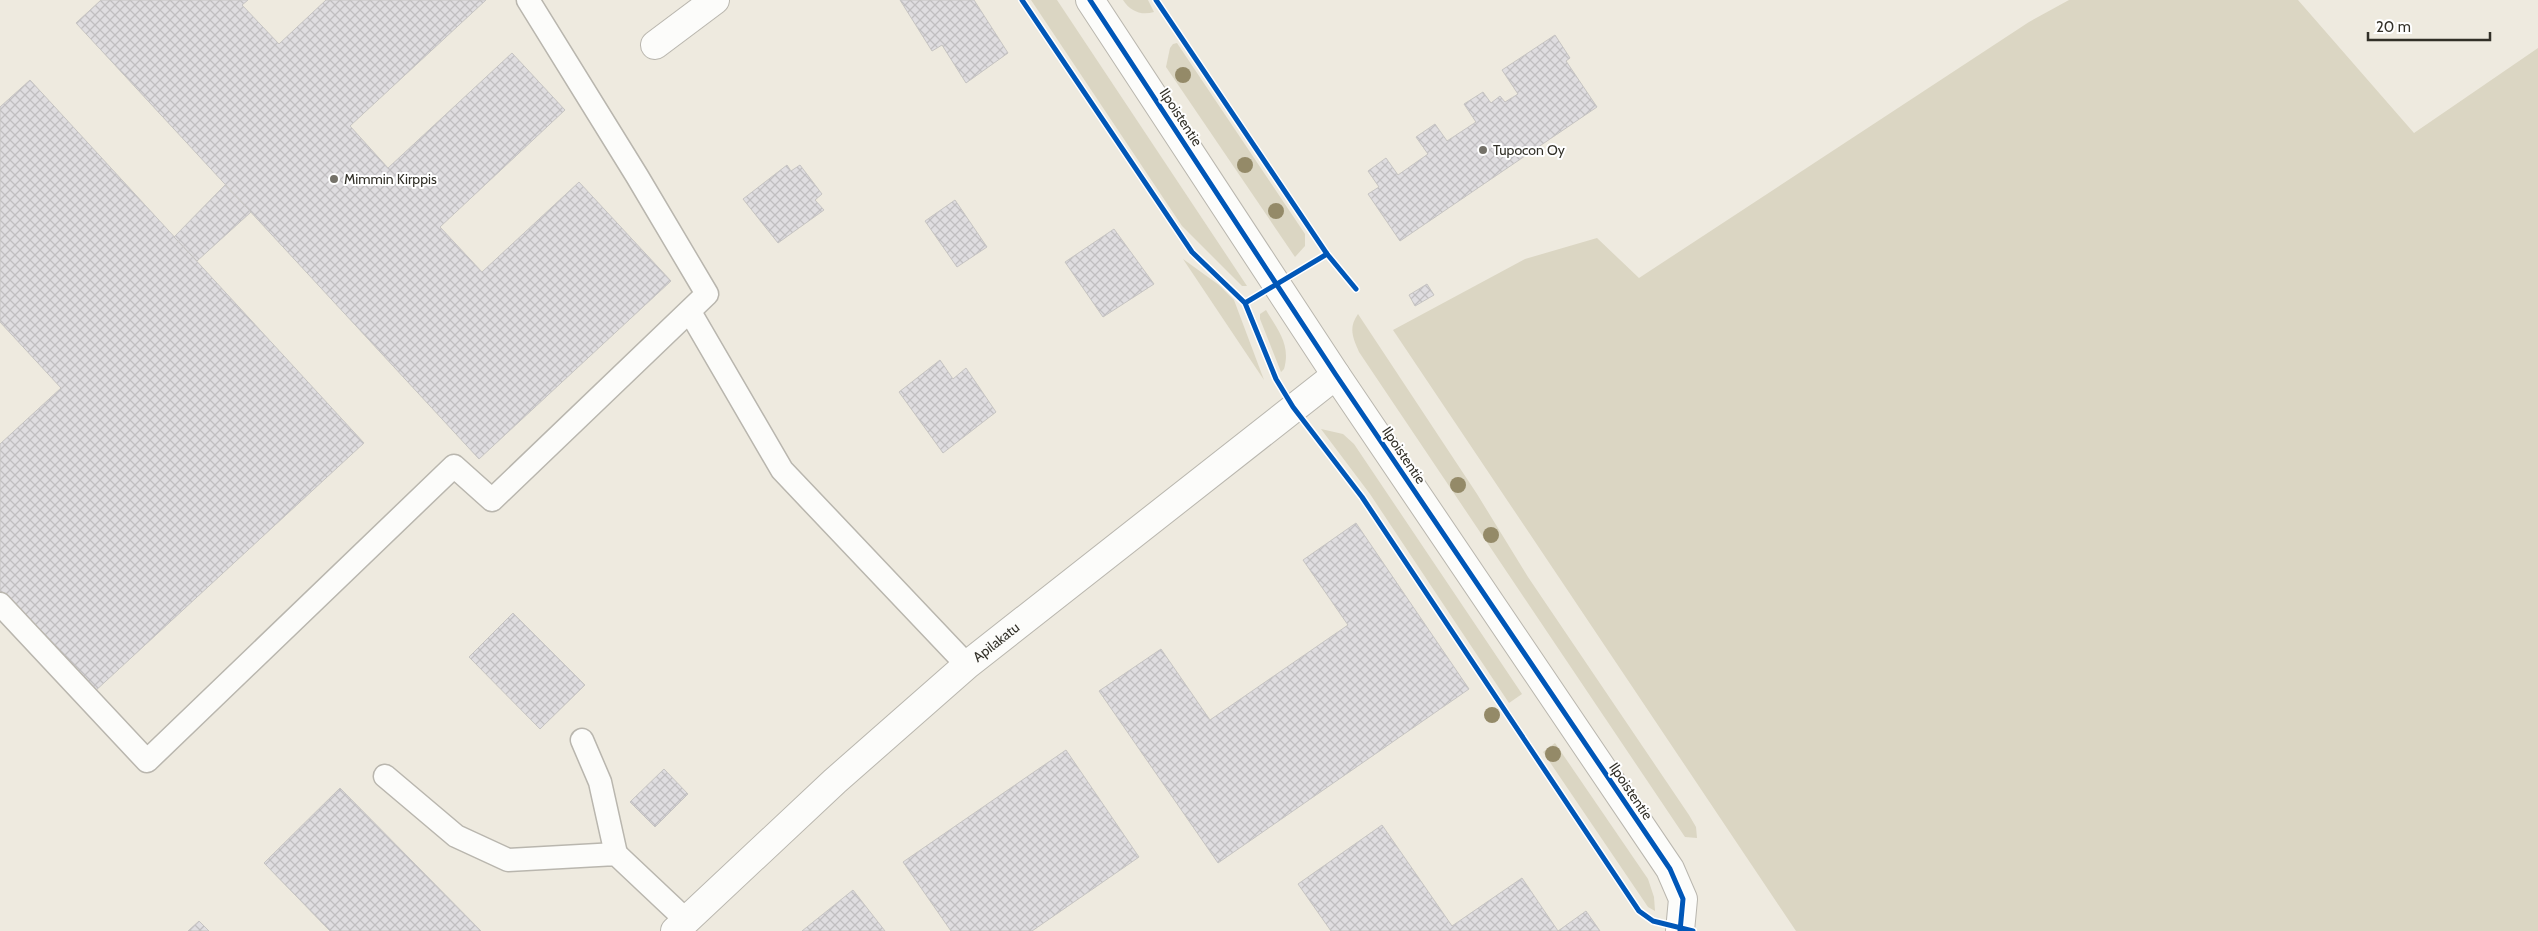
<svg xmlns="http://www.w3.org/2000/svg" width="2538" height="931" viewBox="0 0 2538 931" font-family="Cabin,sans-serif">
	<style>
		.green { fill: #dbd6c3 }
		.building { fill: url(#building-cross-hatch); stroke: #c6c4c2 }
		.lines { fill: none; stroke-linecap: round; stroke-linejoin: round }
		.service-casing { stroke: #b9b6ae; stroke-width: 25 }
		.minor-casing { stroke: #b9b6ae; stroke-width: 30 }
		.service { stroke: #fcfcfa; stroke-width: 22 }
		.minor { stroke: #fcfcfa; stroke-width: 28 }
		.cycleway-casing { stroke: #fff; stroke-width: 8 }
		.cycleway { stroke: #0057b8; stroke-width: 5 }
		.tree { fill: #948a68 }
		.poi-dot { fill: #747168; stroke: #fff; stroke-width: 2 }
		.labels { text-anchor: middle; stroke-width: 4; stroke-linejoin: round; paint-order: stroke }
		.street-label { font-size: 14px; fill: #323028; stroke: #fff }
		.poi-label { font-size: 14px; fill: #323028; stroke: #fff; text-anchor: start }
	</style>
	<defs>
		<pattern id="building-cross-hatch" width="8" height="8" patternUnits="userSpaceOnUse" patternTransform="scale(1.25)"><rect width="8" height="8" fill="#dfdde0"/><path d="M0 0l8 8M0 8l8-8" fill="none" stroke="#c0bec0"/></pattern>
	</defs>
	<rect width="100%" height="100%" fill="#eeeadf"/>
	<g class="green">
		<path d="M1031 0H1057L1247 286H1242L1182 226Z"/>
		<path d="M1123 0H1148L1154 12C1141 16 1130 11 1123 0Z"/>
		<path d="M2069 0H2298L2414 133 2538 48V931H1796L1393 330 1525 259 1597 238 1639 278 2029 22Z"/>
		<path d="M1177 43 1305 234V246L1295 257 1166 67 1170 48 1173 44Z"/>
		<path d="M1183 259 1219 285 1234 300 1264 380Z"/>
		<path d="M1266 310C1278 330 1291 345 1284 369L1281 372 1260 319V314Z"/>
		<path d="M1358 314 1477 494 1528 577 1689 815 1696 827 1697 838 1685 837 1359 352C1353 338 1348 328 1358 314Z"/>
		<path d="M1321 429 1343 434 1354 444 1522 694 1509 703 1370 494Z"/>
		<path d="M1555 743 1648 879 1654 897 1655 911 1648 907 1543 752Z"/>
	</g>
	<g class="building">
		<path d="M101 0H248L242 5 279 44 326 0H486L350 126 388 168 512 53 565 110 440 227 482 272 579 182 671 281 479 459 76 23Z"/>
		<path d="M900 0H974L1008 53 966 83 942 45 932 51Z"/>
		<path d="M1555 35 1570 58 1566 61 1597 107 1400 241 1368 194 1379 187 1368 171 1386 158 1398 175 1428 154 1416 137 1435 124 1447 141 1476 122 1464 104 1483 92 1491 103 1500 96 1505 102 1518 94 1502 70Z"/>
		<path d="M30 80 364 443 93 693 0 591V444L61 388 0 322V107Z"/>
		<path d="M787 165 791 171 800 165 822 194 815 200 824 210 778 243 743 199Z"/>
		<path d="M225 185 251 212 197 261 174 237Z"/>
		<path d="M955 200 987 247 957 267 925 221Z"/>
		<path d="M1114 229 1154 284 1103 317 1065 262Z"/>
		<path d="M1427 284 1434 295 1415 306 1409 295Z"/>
		<path d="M940 360 953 379 966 368 996 412 943 453 899 392Z"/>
		<path d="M1356 523 1469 689 1218 863 1099 691 1161 649 1210 720 1348 625 1303 560Z"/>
		<path d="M513 613 585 685 540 729 469 657Z"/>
		<path d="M1066 750 1139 857 1032 931H951L903 862Z"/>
		<path d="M664 769 688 794 655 827 630 802Z"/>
		<path d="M340 788 481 931H330L264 863Z"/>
		<path d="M1382 825 1452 926 1522 878 1558 931 1586 911 1600 931H1331L1298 884Z"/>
		<path d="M853 890 885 931H802Z"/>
		<path d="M199 921 209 931H188Z"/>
	</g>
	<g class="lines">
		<g class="service-casing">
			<g id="service">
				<path d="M690 312 782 470 967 665"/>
				<path d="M0 604 147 761 454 466 492 500 707 294 637 176 528 0"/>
				<path d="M582 740 600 782 616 854"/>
				<path d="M385 776 456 836 508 860 616 854 686 920"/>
			</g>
		</g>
		<g class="minor-casing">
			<g id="minor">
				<path d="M1090 0 1336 375 1670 869 1683 899 1680 931"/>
				<path d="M655 45 715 0"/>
				<path id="s1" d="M675 931 835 781 967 665 1336 375"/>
			</g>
		</g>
		<use href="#service" class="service"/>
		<use href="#minor" class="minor"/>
		<g class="cycleway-casing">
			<g id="cycleway">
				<path d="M1022 0 1192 252 1245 303 1276 379 1293 407 1362 497 1639 911 1653 921 1693 931"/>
				<path d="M1090 0 1336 375 1670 869 1683 899 1680 931"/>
				<path d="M1156 0 1327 254 1356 289"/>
				<path d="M1245 303 1327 254"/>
			</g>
		</g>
		<use href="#cycleway" class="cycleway"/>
	</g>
	<g class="tree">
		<circle cx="1183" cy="75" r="8"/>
		<circle cx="1245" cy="165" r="8"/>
		<circle cx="1276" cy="211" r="8"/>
		<circle cx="1458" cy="485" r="8"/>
		<circle cx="1491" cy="535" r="8"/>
		<circle cx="1492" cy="715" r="8"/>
		<circle cx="1553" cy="754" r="8"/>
	</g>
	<g class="poi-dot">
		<circle cx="1483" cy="150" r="5"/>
		<circle cx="334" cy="179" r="5"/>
	</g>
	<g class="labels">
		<g class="street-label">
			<text transform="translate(1181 117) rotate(57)" y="5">Ilpoistentie</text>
			<text transform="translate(1404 455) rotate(56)" y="5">Ilpoistentie</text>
			<text dy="5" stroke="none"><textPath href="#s1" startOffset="432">Apilakatu</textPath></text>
			<text transform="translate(1631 791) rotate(56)" y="5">Ilpoistentie</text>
		</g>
		<g class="poi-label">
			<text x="1493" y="155">Tupocon Oy</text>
			<text x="344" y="184">Mimmin Kirppis</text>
		</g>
	</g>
	<path d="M2368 32v8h122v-8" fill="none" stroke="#323028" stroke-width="2.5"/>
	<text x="2376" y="32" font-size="15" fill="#323028" stroke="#ffffff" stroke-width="4" paint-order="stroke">20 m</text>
</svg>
